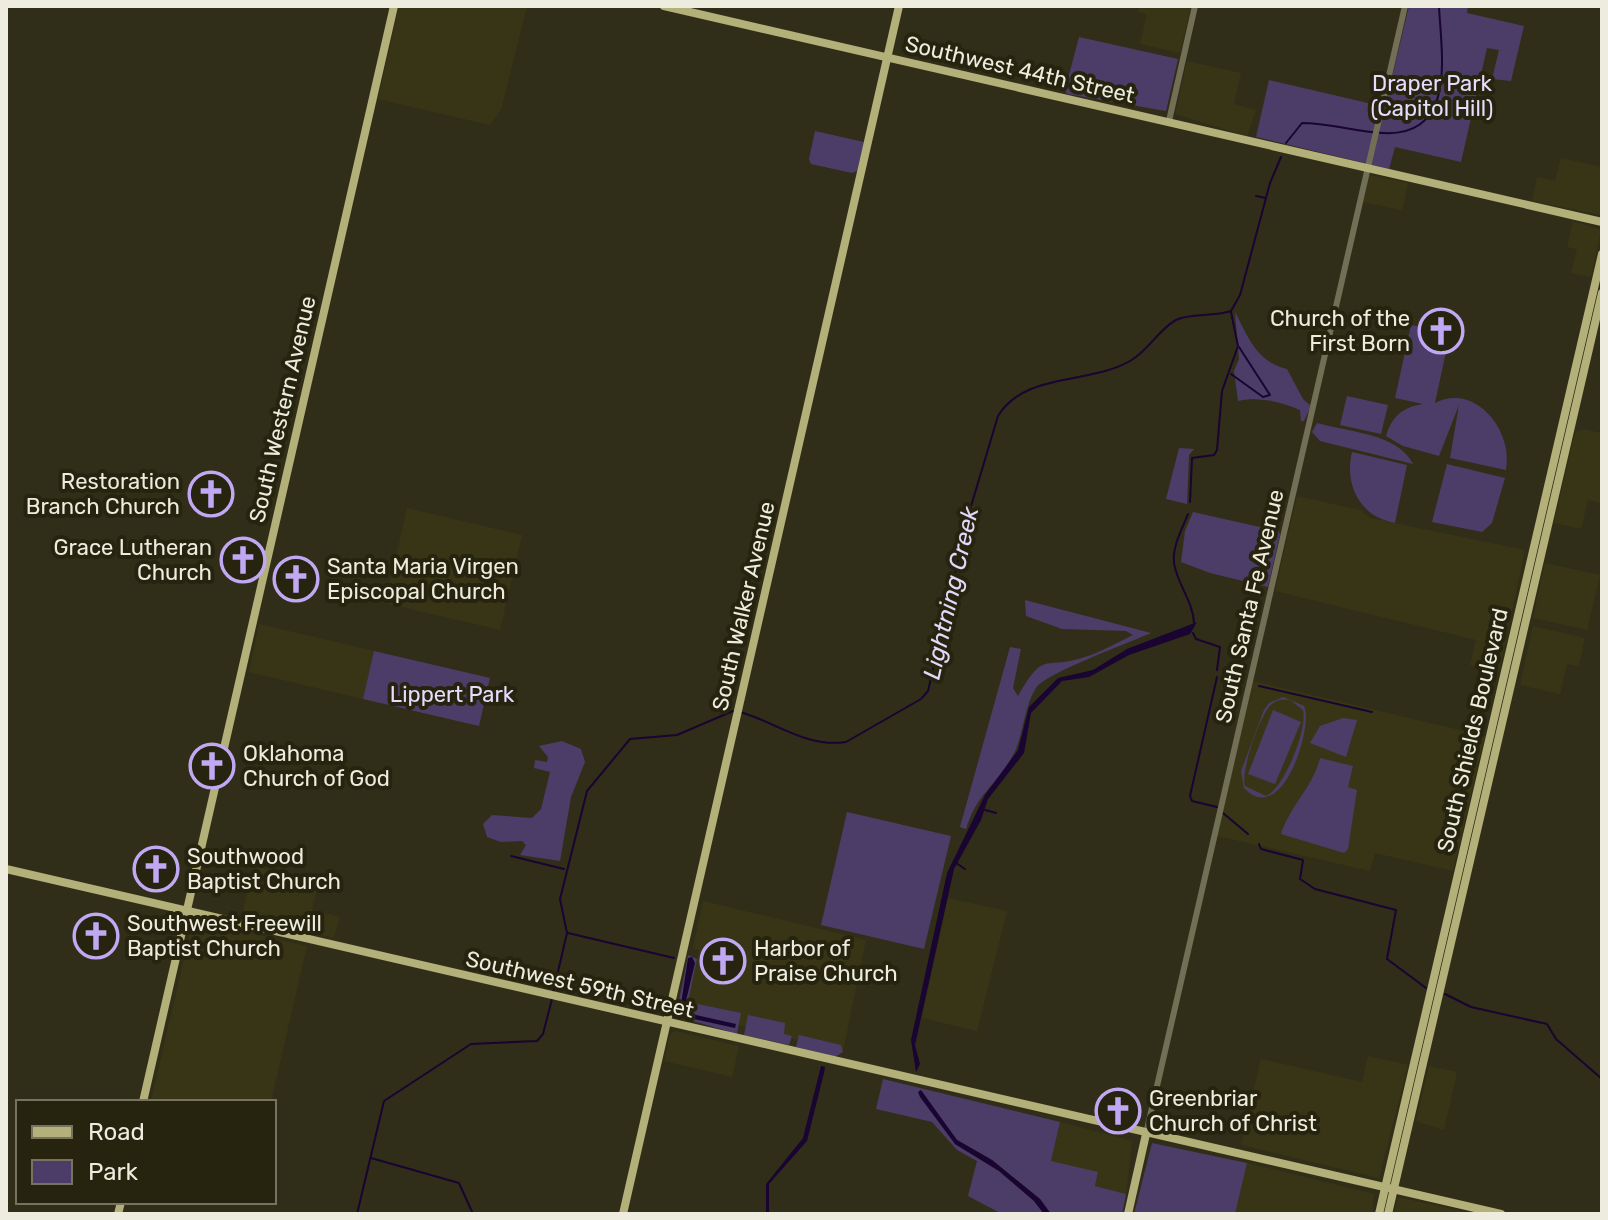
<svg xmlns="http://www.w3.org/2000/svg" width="1608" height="1220" viewBox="0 0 1608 1220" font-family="Rubik,sans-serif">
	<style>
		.built { fill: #383517 }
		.green { fill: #4b3d67; fill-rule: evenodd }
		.water { fill: #190432 }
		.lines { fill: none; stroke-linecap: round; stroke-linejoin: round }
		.stream { stroke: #190432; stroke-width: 2 }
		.minor { stroke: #716f55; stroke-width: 6 }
		.major { stroke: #b4b07a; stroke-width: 8 }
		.labels { text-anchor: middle; stroke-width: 8; stroke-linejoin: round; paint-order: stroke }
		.street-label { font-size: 22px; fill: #edecde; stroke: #26240e }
		.park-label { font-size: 22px; fill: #e6dcfe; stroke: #26240e }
		.poi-label { font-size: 22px; fill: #edecde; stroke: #26240e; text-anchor: start }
		.water-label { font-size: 24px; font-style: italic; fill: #e2d8f9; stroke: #26240e }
	</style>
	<rect width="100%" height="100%" fill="#302e18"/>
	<g class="built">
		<path d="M399 6H527L501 110 490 125 378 99Z"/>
		<path d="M1140 6H1191L1180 53 1140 44 1147 14 1138 12Z"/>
		<path d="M1187 61 1241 73 1234 104 1256 110 1247 136 1175 114Z"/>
		<path d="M1561 158 1602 167V215L1532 201 1537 177 1555 181Z"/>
		<path d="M1369 175 1408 183 1402 210 1363 202Z"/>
		<path d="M1573 221 1601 230 1591 277 1571 273 1577 249 1567 247Z"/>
		<path d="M1583 429 1602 433V503L1588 500 1581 529 1554 523 1573 441 1576 432Z"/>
		<path d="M1297 496 1360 510 1370 518 1525 550 1499 672 1470 665 1476 640 1275 591Z"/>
		<path d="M407 508 522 535 500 630 385 603Z"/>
		<path d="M1545 563 1600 575 1587 630 1533 618Z"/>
		<path d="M259 624 374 651 363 699 249 672Z"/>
		<path d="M1533 626 1585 638 1579 666 1567 664 1560 694 1520 685Z"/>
		<path d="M1253 681 1485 736 1453 871 1375 853 1370 871 1217 836Z"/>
		<path d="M253 866 319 880 312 910 340 917 334 938 242 915Z"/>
		<path d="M948 898 1007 911 977 1031 922 1018Z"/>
		<path d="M703 901 866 940 843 1051 687 1013 684 1009 699 950 693 948Z"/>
		<path d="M193 920 307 946 271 1102 151 1101Z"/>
		<path d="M675 1031 739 1046 732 1077 664 1061 670 1035Z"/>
		<path d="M1368 1056 1408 1065 1379 1178 1241 1145 1261 1059 1362 1082Z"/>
		<path d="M1429 1066 1457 1072 1444 1130 1416 1121Z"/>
		<path d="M1060 1122 1132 1141 1126 1194 1095 1186 1098 1173 1051 1161Z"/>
		<path d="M1247 1163 1374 1194 1372 1214H1235Z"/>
		<path d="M1398 1197 1473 1214H1394Z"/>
	</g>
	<g class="green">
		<path d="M1409 6H1468L1467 13 1524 26 1511 81 1492 79 1499 50 1487 48 1461 162 1395 147 1389 169 1256 137 1269 80 1385 107Z"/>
		<path d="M1079 37 1178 59 1166 111 1067 94 1065 90Z"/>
		<path d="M815 131 864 142 857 171 852 173 811 164 809 159Z"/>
		<path d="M1235 312C1248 337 1257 362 1287 369L1303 399 1311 406 1304 421H1301L1300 410C1283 402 1257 396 1238 401L1234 371 1239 359Z"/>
		<path d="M1411 325 1450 333 1435 403C1475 382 1514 431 1506 470L1450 458 1459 405 1439 456 1403 446 1386 436C1392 416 1403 407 1423 404L1395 398Z"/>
		<path d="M1347 396 1388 405 1381 434 1340 425Z"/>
		<path d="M1317 423C1347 432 1398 433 1413 464L1320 441 1312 432Z"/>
		<path d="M1179 448 1194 449 1189 455 1187 504 1166 499Z"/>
		<path d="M1352 452 1407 465 1395 523C1360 517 1344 485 1352 452Z"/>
		<path d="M1447 464 1505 478 1492 523 1482 532 1432 522Z"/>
		<path d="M1193 512 1278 531 1280 534 1268 587 1210 573 1181 562 1185 531Z"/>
		<path d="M1025 600 1151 633C1131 642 1044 674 1036 688 1023 708 1024 737 1012 757 995 787 977 793 966 829L960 827 1010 647 1021 649 1013 688 1018 696C1046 648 1043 671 1085 657 1101 652 1118 642 1133 635L1126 631 1062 629 1026 616Z"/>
		<path d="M374 651 490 678 479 726 363 699Z"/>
		<path d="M1283 697 1304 706C1314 724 1283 829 1244 788L1241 771 1264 710 1269 703ZM1290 700 1303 710C1308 728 1284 789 1266 796L1245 786C1240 773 1260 713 1272 704 1278 699 1283 699 1290 700Z"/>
		<path d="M1273 710 1301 722 1275 784 1248 774Z"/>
		<path d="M1343 718 1357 720 1346 757 1310 743 1320 726Z"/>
		<path d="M562 741 581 749 585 762 571 797 560 861 520 855 526 845 522 841 501 842 487 837 483 824 492 815 532 818 541 809 550 772 534 768 535 760 547 762 548 757 539 746Z"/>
		<path d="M1320 758 1353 766 1348 787 1357 790 1348 849 1344 853 1281 834C1290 806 1313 787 1320 758Z"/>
		<path d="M847 812 951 836 924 949 821 925Z"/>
		<path d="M688 955 697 959 688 1002 741 1013 737 1034 676 1016Z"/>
		<path d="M748 1015 785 1023 784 1034 792 1036 789 1045 744 1035Z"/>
		<path d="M799 1035 841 1045 843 1052 835 1057 796 1047Z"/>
		<path d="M883 1079 1060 1122 1051 1161 1098 1172 1095 1186 1126 1194 1122 1214H1051L1040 1199 992 1160 957 1140 920 1090 955 1144 999 1171 1034 1201 1044 1214H1002L968 1196 977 1161 957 1150 932 1122 876 1109Z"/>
		<path d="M1152 1143 1247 1163 1235 1214H1134Z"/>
	</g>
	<g class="water">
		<path d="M1197 622 1190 634 1129 655 1089 677 1062 681 1031 713 1024 753 988 799 981 820 954 869 915 1045 920 1064 916 1072 911 1040 947 873 985 795 1018 750 1029 707 1058 678 1093 670 1127 649Z"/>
		<path d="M692 957 695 963 684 1009 687 1013 736 1024 735 1028 685 1017 680 1011 688 958Z"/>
		<path d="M821 1066 825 1067 824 1073 807 1141 769 1184V1214H766V1184L803 1138Z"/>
		<path d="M921 1090 957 1140 992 1160 1040 1199 1051 1214H1044L1034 1201 999 1171 955 1144 920 1097 918 1092Z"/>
	</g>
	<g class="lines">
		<g class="stream">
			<path d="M1286 143 1302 123C1329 123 1356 132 1383 133 1458 137 1441 53 1439 6"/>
			<path d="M1256 196 1266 198"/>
			<path d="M1231 374 1263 397 1270 395 1239 347"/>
			<path d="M1190 502 1192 458 1214 455 1217 450 1222 391 1238 346 1231 312"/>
			<path d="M1188 514C1182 529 1172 547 1174 563 1177 584 1193 601 1194 623"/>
			<path d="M1193 633 1196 639 1220 647 1217 670"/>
			<path d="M1259 686 1372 712"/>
			<path d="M740 712C776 722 806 748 846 742L921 699 928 691 969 513 998 416C1025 372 1088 385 1130 361 1148 351 1159 329 1176 320 1190 313 1213 317 1231 311L1240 295 1270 183 1281 157"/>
			<path d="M1217 807 1192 801 1190 796 1217 677"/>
			<path d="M985 810 996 813"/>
			<path d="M1223 813 1248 834"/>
			<path d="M1259 844 1261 849 1303 860 1300 879 1315 889 1396 910 1387 959 1426 988"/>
			<path d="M511 856 564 869"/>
			<path d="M956 863 965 869"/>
			<path d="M568 933 674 958"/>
			<path d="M553 993 567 933 560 899 587 791 630 739 677 735 733 711"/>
			<path d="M1445 994 1471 1007 1547 1024 1556 1039 1602 1079"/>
			<path d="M371 1158 459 1183 473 1214"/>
			<path d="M357 1214 384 1101 471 1044 537 1041 543 1034 552 999"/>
		</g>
		<g class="minor">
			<path d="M1169 121 1195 6"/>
			<path d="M1146 1134 1405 6"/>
		</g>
		<g class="major">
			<path d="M664 6 1602 222"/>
			<path d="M6 869 1501 1214"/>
			<path d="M143 1102 394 6"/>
			<path d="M118 1214 121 1202"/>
			<path d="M623 1214 899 6"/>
			<path d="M1128 1214 1146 1134"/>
			<path d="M1379 1214 1602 254"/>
			<path d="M1388 1214 1602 293"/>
		</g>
	</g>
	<defs>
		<g id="church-ring" transform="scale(2.3)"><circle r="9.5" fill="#26240e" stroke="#c0a8f3" stroke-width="1.5"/><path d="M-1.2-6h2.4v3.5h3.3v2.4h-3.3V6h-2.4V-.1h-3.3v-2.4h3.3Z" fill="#c0a8f3"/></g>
	</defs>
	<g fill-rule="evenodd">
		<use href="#church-ring" x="1441" y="331"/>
		<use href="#church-ring" x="211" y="494"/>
		<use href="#church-ring" x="243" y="560"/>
		<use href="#church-ring" x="296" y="579"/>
		<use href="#church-ring" x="212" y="766"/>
		<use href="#church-ring" x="156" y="869"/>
		<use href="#church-ring" x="96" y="936"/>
		<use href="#church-ring" x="723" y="961"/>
		<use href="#church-ring" x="1118" y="1111"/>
	</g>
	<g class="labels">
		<g class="street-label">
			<text transform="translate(1020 69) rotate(13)" y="8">Southwest 44th Street</text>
			<text transform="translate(282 409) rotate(-77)" y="8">South Western Avenue</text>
			<text transform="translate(743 606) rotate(-77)" y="8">South Walker Avenue</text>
			<text transform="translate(1249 606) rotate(-77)" y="8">South Santa Fe Avenue</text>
			<text transform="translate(1472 730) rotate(-77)" y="8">South Shields Boulevard</text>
			<text transform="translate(580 984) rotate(13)" y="8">Southwest 59th Street</text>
		</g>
		<g class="park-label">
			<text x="1432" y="91">Draper Park<tspan x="1432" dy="25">(Capitol Hill)</tspan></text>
			<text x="452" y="702">Lippert Park</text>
		</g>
		<g class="poi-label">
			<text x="1410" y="326" text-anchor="end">Church of the<tspan x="1410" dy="25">First Born</tspan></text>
			<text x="180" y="489" text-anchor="end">Restoration<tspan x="180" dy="25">Branch Church</tspan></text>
			<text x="212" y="555" text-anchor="end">Grace Lutheran<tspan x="212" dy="25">Church</tspan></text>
			<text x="327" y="574">Santa Maria Virgen<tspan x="327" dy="25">Episcopal Church</tspan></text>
			<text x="243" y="761">Oklahoma<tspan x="243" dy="25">Church of God</tspan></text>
			<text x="187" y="864">Southwood<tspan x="187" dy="25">Baptist Church</tspan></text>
			<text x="127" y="931">Southwest Freewill<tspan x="127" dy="25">Baptist Church</tspan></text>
			<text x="754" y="956">Harbor of<tspan x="754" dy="25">Praise Church</tspan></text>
			<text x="1149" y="1106">Greenbriar<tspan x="1149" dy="25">Church of Christ</tspan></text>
		</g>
		<g class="water-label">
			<text transform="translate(951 593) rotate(-77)" y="8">Lightning Creek</text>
		</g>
	</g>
	<rect width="1608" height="1220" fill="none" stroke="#edecde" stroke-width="16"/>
	<rect x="16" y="1100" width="260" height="104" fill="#26240e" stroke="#767461" stroke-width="2"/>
	<rect x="32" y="1126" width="40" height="12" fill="#b4b07a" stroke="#767461" stroke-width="2"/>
	<text x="88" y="1140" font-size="24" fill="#edecde">Road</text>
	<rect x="32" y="1160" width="40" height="24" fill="#4b3d67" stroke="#767461" stroke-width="2"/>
	<text x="88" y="1180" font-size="24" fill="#edecde">Park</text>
</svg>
